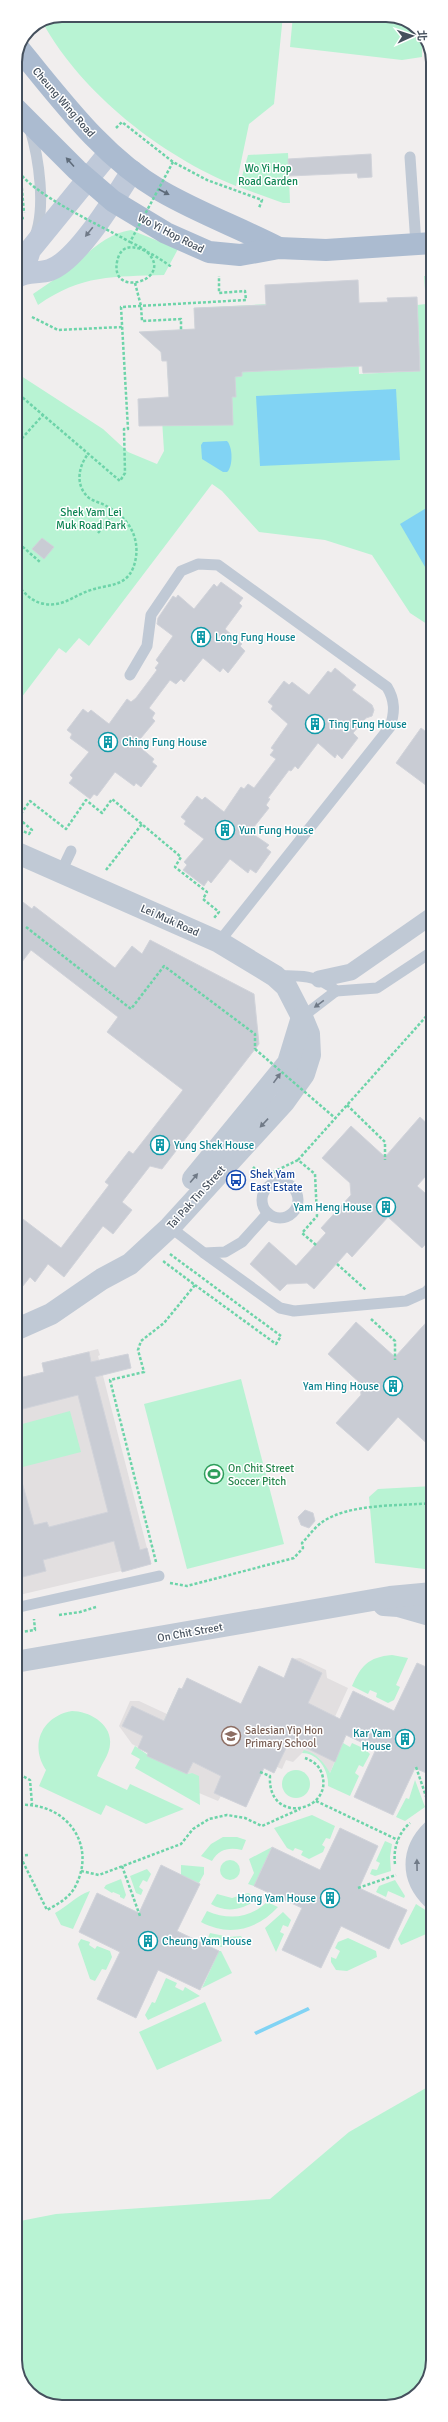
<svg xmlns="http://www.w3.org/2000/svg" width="448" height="2422" viewBox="0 0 448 2422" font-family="Signika,'Noto Sans TC',sans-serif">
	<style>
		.education { fill: #e2dfe0 }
		.green { fill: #b8f3d3 }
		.water { fill: #81d3f4 }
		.building { fill: #c9ccd4; stroke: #d1d3da }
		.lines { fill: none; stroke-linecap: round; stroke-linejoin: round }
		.path { stroke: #6dd4a9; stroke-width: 2.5; stroke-dasharray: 3 2; stroke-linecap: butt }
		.service { stroke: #c0c9d5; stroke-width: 11 }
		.pedestrian { stroke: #c0c9d5; stroke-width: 17 }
		.minor { stroke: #c0c9d5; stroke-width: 22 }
		.tertiary { stroke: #c0c9d5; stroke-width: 22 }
		.secondary { stroke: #bfc9d9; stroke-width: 22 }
		.primary { stroke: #abbbd0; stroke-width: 22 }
		.path-bridge { stroke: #6dd4a9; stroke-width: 2.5; stroke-dasharray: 3 2; stroke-linecap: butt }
		.oneway { fill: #5e6b7a }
		.oneway2 { fill: #707a88 }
		.oneway3 { fill: #707a87 }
		.labels { text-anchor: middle; stroke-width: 3; stroke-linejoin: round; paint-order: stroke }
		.street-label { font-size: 11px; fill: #45505d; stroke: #fff }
		.park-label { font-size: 11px; fill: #0e8553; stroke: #fff }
		.culture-label { font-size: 11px; fill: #0d838f; stroke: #fff; text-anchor: start }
		.transit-label { font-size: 11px; fill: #164399; stroke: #fff; text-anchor: start }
		.leisure-label { font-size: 11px; fill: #27864d; stroke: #fff; text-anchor: start }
		.education-label { font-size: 11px; fill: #785e54; stroke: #fff; text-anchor: start }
		.rim { fill: none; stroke: #45505d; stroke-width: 2 }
	</style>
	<rect width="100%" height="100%" fill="#f1eeee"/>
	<g class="education">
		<path d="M98 1349 100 1355 98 1356 151 1564 15 1596V1379L44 1372 42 1363Z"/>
		<path d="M300 1658 326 1670 327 1678 348 1688 328 1732 344 1739 330 1773 319 1758 304 1751 293 1762 286 1760 282 1769 277 1767 274 1773 262 1767 246 1807 221 1796 218 1801 199 1793 192 1773 184 1775 149 1759 147 1752 132 1744 119 1726 130 1701H139L167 1714 179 1688 231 1699 241 1704 259 1666 284 1678 292 1659Z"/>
	</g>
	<g class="green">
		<path d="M62 15H283L274 104 249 124 236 186C162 156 82 94 43 23Z"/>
		<path d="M293 15H392L419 29 422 34V57L402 60 290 47Z"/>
		<path d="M288 153 290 203H283L239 187 248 155Z"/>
		<path d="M131 230 178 249 164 275C113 277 82 274 38 305L33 294C44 286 56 279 66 271 87 255 104 234 131 230Z"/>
		<path d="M424 276H433V628L410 613 372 555 325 540 259 532 222 491 212 484 89 646 79 638 66 653 59 648 15 706V372L103 429 128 452 157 464 164 451 161 404 169 398 167 361H162L161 352 139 332 195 329 194 308 269 304H356L359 374 420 371 417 305 426 304Z"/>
		<path d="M241 1379 284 1544 187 1569 144 1404Z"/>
		<path d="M70 1411 81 1452 15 1469V1426Z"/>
		<path d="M433 1486V1570L375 1563 369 1497 378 1489Z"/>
		<path d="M392 1655 408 1658 396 1685 400 1687 394 1700 388 1703 376 1697 377 1693 370 1690 368 1694 352 1686C361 1666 368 1657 392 1655Z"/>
		<path d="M179 1688 219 1707 187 1774 192 1773 199 1776 200 1805 135 1768 140 1759 131 1754 135 1746 148 1755Z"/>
		<path d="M72 1711C89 1711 112 1724 110 1744 110 1754 100 1766 97 1776L127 1790 130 1784 184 1809 146 1824 106 1805 101 1815 39 1786 46 1770C29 1745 42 1716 72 1711Z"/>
		<path d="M343 1743 350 1747 352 1743 365 1749 370 1754 363 1767 359 1765 355 1773 359 1776 350 1796 328 1786C329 1770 318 1753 302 1753L304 1750C316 1753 324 1762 330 1773Z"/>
		<circle cx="296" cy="1784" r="14"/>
		<path d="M415 1780 425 1807 405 1821 396 1817 406 1798 409 1799Z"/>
		<path d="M312 1815 335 1826 330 1839 326 1838 322 1845 325 1847 323 1852 309 1859 301 1855 303 1851 295 1848 293 1851 287 1848 274 1828Z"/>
		<path d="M223 1837H237L246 1840 242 1850C229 1847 219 1849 212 1861L201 1856 211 1844Z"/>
		<path d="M385 1841 392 1844 390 1857 391 1871 375 1876 370 1874 372 1869 377 1870 380 1863 376 1861Z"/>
		<path d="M272 1847 254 1886 248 1884 254 1873 249 1859Z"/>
		<circle cx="230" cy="1870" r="10"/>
		<path d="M181 1865 204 1867V1874L199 1883 181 1875Z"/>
		<path d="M147 1869 151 1874 147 1882 143 1880 139 1887 143 1890 141 1895 136 1893 130 1876Z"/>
		<path d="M121 1879 126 1895 124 1899 120 1897V1895L113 1892 112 1893 104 1888 106 1885Z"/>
		<path d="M395 1880 405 1896 404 1898 388 1891 386 1897 376 1892 379 1886Z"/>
		<path d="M90 1891 73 1929 61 1925 55 1913C68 1906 76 1896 90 1891Z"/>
		<path d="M248 1893 259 1898C245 1909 227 1914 211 1904L217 1894 232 1898Z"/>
		<path d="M267 1902 278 1907C257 1930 229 1937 201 1922L207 1911C228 1920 249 1919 267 1902Z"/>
		<path d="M416 1904 433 1915V1931L401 1945 398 1939Z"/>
		<path d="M283 1912 291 1920 288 1927 283 1925 280 1932 284 1934 276 1952 265 1928Z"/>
		<path d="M210 1933 229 1937 241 1936 242 1938 221 1947 207 1940Z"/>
		<path d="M348 1938 376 1951 377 1957 347 1971 336 1970 331 1962V1957L336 1959 340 1951 335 1948 338 1942Z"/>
		<path d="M81 1939 90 1942 89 1945 95 1949 97 1946 110 1951 112 1957 106 1970 102 1969 95 1981 90 1979 78 1944Z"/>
		<path d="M219 1951H221L232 1973 202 1988Z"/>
		<path d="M166 1978 177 1983 175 1987 183 1991 185 1987 200 1996 148 2020 145 2015 152 2002 155 2003Z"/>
		<path d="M205 2002 222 2041 157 2070 139 2032Z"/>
		<path d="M433 2084V2360L421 2391 392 2407H56L29 2393 15 2366V2222L56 2214 270 2199 349 2132Z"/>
	</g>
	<g class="water">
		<path d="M396 389 400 460 260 466 256 396Z"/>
		<path d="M227 441C233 447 233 467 227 472H223L202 459 201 445 203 442Z"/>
		<path d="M428 507 433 513V569L428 572 400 524Z"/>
		<path d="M308 2007 310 2010 256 2035 254 2032Z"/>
	</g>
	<g class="building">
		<path d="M371 154 372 177 358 178 357 173 289 176 288 159Z"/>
		<path d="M358 280 359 303 388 302 387 298 417 297 420 371 363 373 362 366 242 372V376L235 377 236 397H232L233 425 139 426 138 399 169 397 167 361H162L161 352 139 332 195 329 194 308 266 305 265 285Z"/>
		<path d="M42 538 54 547 44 559 32 549Z"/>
		<path d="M221 582 243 598 239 603 242 606 225 629 242 644 240 646 245 651 228 673 223 668 220 672 203 658 184 682 181 679 176 684 170 680 149 708 155 713 152 718 155 721 136 744 154 759 152 762 157 766 141 787 136 783 134 786 115 772 97 796 94 794 90 799 69 783 73 778 70 775 89 752 70 738 72 734 67 730 83 709 88 713 91 710 109 724 127 699 131 702 136 698 157 670 155 668 159 663 156 660 173 636 157 624 158 618 173 596 176 598 178 595 194 609 214 584 217 587Z"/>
		<path d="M335 668 356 685 352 690 372 705 374 710 372 716 366 718 353 733 358 738 342 759 337 754 335 758 318 743 298 769 295 766 291 771 289 770 268 798 270 799 266 805 269 808 250 832 269 845 266 848 271 852 256 873 250 869 248 873 230 859 211 883 208 880 204 886 183 870 187 865 184 862 204 839 184 824 186 821 181 817 197 796 202 800 205 797 224 812 241 787 244 789 248 784 254 788 276 759 270 755 274 750 271 748 288 724 271 709 273 706 268 702 284 681 289 685 292 682 309 695 328 671 331 673Z"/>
		<path d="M421 728 433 737V779L427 786 396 763Z"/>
		<path d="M15 896 32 909 34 906 115 968 132 946 142 954 150 940 254 994 259 1044 162 1169 150 1166 122 1202 132 1210 113 1234 103 1226 64 1277 48 1264 35 1282 30 1277 15 1296V1213L61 1248 109 1185 105 1182 129 1151 133 1154 183 1090 107 1032 118 1017 31 950 15 971Z"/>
		<path d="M420 1117 433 1129V1168L417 1186 433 1200V1236L422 1248 388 1217 352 1257 347 1252 314 1289 307 1283 287 1284 280 1291 250 1264 269 1242 296 1266 326 1233 321 1228 351 1195 350 1183 322 1158 351 1126 385 1157Z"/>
		<path d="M433 1315V1449L398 1417 368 1451 336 1423 361 1395 360 1383 328 1354 356 1322 395 1357Z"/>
		<path d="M89 1352 91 1362 128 1354 131 1368 95 1377 140 1550 147 1548 151 1564 122 1572 114 1541 43 1560 46 1571 15 1579V1475H20L34 1525 47 1522 49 1527 108 1512 78 1395 15 1411V1379L44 1372 42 1363Z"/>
		<path d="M305 1510 313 1513 315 1521 309 1528 301 1525 298 1517Z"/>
		<path d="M292 1658 322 1673 308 1703 340 1719 353 1691 394 1711 417 1663 433 1670V1776L415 1768 393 1815 354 1797 376 1749 346 1735 335 1762 290 1740 274 1773 264 1768 246 1807 214 1793 221 1776 193 1762 187 1774 147 1756 148 1753 138 1748 143 1736 122 1726 132 1706 164 1721 179 1688 182 1689 187 1678 241 1704 259 1666 284 1678Z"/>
		<path d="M340 1828 378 1846 359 1888 407 1910 389 1949 341 1926 321 1968 282 1950 302 1908 254 1886 272 1847 320 1870Z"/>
		<path d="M161 1865 200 1884 177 1931 219 1951 200 1990 158 1970 136 2018 97 1999 120 1952 79 1932 97 1893 139 1913Z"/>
	</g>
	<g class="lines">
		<g class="path">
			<path d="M116 128 122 122 173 162 207 180 262 200 259 208"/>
			<path d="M15 166 16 168"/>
			<path d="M21 178 24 213"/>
			<path d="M16 219 24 218"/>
			<path d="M130 242C136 245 144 248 148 253 174 280 110 299 117 262 123 230 159 259 172 267"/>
			<path d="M135 283 141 306 142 321 181 319V330"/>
			<path d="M32 317 58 330 122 327"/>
			<path d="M15 391 120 481 125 473 124 429H128L121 307 246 300 245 291 219 293V276"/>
			<path d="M15 446 43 415"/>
			<path d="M98 533 116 512"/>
			<path d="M15 540 40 562"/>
			<path d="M15 581C23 592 31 602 45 604 62 607 74 596 88 591 109 583 131 589 136 557 139 535 127 517 108 507 102 503 95 502 89 498 75 486 78 467 88 454"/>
			<path d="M15 822 30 801 66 829 86 800 102 813 112 799 181 857 175 867 207 892 203 899 219 912 214 918"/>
			<path d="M15 827 29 834 32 830 18 818"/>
			<path d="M106 870 142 824"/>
			<path d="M26 927 131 1009 164 966 255 1034V1049"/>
			<path d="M347 1105 385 1142V1160"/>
			<path d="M253 1167 263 1177 298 1160"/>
			<path d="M316 1245 302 1233 317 1216 315 1174 298 1160 431 1011 433 1012"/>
			<path d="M170 1254 281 1336 276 1344 195 1285"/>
			<path d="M337 1264 366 1290"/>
			<path d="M371 1319 395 1341V1360"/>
			<path d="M156 1562 110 1380 144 1372 138 1350 141 1341 164 1323 195 1285 163 1261"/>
			<path d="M170 1583 187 1586 294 1558 303 1548 302 1543C308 1537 314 1528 321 1523 347 1503 401 1506 433 1503"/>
			<path d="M59 1615 80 1612 96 1607"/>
			<path d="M15 1633 35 1630 34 1619"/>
			<path d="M416 1767 431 1811"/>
			<path d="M15 1772 30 1780 32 1804"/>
			<path d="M260 1772 270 1776C267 1826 334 1812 322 1774 319 1765 313 1761 305 1758"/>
			<path d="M316 1801 398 1840"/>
			<path d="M20 1805C65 1802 98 1844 75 1887 69 1898 58 1904 47 1910L22 1860Z"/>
			<path d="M15 1856 29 1855"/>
			<path d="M395 1864C393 1849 398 1833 410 1823"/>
			<path d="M122 1866 140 1916"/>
			<path d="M81 1871 99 1875 181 1844 193 1829 209 1819 227 1815 245 1818 262 1826 300 1809"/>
			<path d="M358 1888 396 1875"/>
		</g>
		<g class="service">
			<path d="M30 129C39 158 46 208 35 236"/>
			<path d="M410 157 416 244"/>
			<path d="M430 243 433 289"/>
			<path d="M130 675 147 646 151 615 181 571 198 564 218 565 387 687C395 700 395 712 390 727L219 942"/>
			<path d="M61 872 71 851"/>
			<path d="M275 976C298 975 319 975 336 991"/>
			<path d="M336 991 377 988 433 951"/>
			<path d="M302 1017 336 991"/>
			<circle cx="280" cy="1200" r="18"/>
			<path d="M170 1227 204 1253 225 1252 242 1242 268 1213"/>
			<path d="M204 1253 280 1308 294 1311 406 1301 426 1292 433 1285"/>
			<path d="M15 1608 159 1576"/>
		</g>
		<path class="pedestrian" d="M319 979 351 972 433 915"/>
		<g class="minor">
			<path d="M384 1605 398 1606 433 1616"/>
			<path d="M15 1662 390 1597 433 1593"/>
			<path d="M433 1830C411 1851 411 1878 433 1899"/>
		</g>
		<g class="tertiary">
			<path d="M15 852 219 942 275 976 286 986 302 1017 309 1034 310 1055 304 1074 284 1102 170 1227 130 1264 102 1279 51 1314 15 1330"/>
			<path d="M193 1179 288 1063 302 1017"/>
		</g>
		<g class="secondary">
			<path d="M23 272 30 250 109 153"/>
			<path d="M15 278C27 270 38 274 50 270 78 260 116 196 132 171"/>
		</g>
		<g class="primary">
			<path d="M20 50C62 101 103 157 161 191 199 213 240 228 279 248"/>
			<path d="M15 108 77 170 113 201 166 233 209 252 240 255 279 248 326 250 433 243"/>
		</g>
		<g class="path-bridge">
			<path d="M16 168C32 195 100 225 130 242L173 162"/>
			<path d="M255 1049 335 1118"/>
		</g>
	</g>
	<defs><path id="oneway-solid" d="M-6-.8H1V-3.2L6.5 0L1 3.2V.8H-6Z"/></defs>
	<g class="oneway">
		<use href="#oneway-solid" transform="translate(70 162) rotate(-132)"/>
		<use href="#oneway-solid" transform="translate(164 192) rotate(28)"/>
	</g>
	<use class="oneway2" href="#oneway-solid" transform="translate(89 232) rotate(129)"/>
	<g class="oneway3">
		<use href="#oneway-solid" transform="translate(319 1004) rotate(144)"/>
		<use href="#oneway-solid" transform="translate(277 1078) rotate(-54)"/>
		<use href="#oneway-solid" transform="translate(264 1123) rotate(133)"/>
		<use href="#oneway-solid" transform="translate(194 1178) rotate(-50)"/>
		<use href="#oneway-solid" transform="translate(417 1865) rotate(-91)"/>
	</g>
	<defs>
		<g id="building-ring" transform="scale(1)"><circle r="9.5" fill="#fff" stroke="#0f9aa8" stroke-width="1.5"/><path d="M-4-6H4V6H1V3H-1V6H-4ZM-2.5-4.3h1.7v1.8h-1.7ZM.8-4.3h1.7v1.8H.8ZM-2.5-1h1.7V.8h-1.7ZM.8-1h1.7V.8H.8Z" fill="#0f9aa8"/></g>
		<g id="bus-ring" transform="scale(1)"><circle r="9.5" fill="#fff" stroke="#1a4fb4" stroke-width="1.5"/><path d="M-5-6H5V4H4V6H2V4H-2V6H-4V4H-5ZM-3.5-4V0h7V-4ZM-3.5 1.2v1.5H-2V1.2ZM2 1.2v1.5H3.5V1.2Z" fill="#1a4fb4"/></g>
		<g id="stadium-ring" transform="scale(1)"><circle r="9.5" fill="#fff" stroke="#2e9e5b" stroke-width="1.5"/><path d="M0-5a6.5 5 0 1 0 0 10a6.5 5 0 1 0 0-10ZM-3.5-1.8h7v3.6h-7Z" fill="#2e9e5b"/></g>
		<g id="school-ring" transform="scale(1)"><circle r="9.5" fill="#fff" stroke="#8d6e63" stroke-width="1.5"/><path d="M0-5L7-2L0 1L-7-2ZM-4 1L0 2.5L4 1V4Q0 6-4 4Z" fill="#8d6e63"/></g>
	</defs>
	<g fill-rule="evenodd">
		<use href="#building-ring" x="201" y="637"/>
		<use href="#building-ring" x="315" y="724"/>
		<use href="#building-ring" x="108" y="742"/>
		<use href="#building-ring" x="225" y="830"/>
		<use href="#building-ring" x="160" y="1145"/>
		<use href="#bus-ring" x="236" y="1180"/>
		<use href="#building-ring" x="386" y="1207"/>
		<use href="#building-ring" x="393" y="1386"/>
		<use href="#stadium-ring" x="214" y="1474"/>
		<use href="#school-ring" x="231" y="1736"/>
		<use href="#building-ring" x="405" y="1739"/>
		<use href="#building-ring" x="330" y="1898"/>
		<use href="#building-ring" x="148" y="1941"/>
	</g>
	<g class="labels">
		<g class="street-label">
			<text transform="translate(64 102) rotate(49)" y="4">Cheung Wing Road</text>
			<text transform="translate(171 233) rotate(27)" y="4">Wo Yi Hop Road</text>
			<text transform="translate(170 920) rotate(24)" y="4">Lei Muk Road</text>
			<text transform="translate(196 1197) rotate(-48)" y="4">Tai Pak Tin Street</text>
			<text transform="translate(190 1632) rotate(-10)" y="4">On Chit Street</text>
		</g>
		<g class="park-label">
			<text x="268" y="172">Wo Yi Hop<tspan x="268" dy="13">Road Garden</tspan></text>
			<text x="91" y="516">Shek Yam Lei<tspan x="91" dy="13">Muk Road Park</tspan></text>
		</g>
		<g class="culture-label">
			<text x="215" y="641">Long Fung House</text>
			<text x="329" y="728">Ting Fung House</text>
			<text x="122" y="746">Ching Fung House</text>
			<text x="239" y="834">Yun Fung House</text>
			<text x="174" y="1149">Yung Shek House</text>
			<text x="372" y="1211" text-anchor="end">Yam Heng House</text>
			<text x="379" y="1390" text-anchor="end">Yam Hing House</text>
			<text x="391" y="1737" text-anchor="end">Kar Yam<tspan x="391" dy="13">House</tspan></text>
			<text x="316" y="1902" text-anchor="end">Hong Yam House</text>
			<text x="162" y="1945">Cheung Yam House</text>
		</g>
		<g class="transit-label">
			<text x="250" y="1178">Shek Yam<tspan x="250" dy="13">East Estate</tspan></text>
		</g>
		<g class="leisure-label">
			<text x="228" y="1472">On Chit Street<tspan x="228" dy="13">Soccer Pitch</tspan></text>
		</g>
		<g class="education-label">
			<text x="245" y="1734">Salesian Yip Hon<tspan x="245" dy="13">Primary School</tspan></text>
		</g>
	</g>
	<path d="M0 0H448V2422H0ZM62 22H386A40 40 0 0 1 426 62V2360A40 40 0 0 1 386 2400H62A40 40 0 0 1 22 2360V62A40 40 0 0 1 62 22Z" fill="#fff" fill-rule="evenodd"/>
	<path class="rim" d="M62 22H386A40 40 0 0 1 426 62V2360A40 40 0 0 1 386 2400H62A40 40 0 0 1 22 2360V62A40 40 0 0 1 62 22Z"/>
	<g transform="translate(412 36) rotate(87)" stroke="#ffffff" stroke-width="3" paint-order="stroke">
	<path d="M0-3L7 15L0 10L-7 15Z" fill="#45505d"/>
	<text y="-6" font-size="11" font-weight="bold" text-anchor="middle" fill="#45505d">北</text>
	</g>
</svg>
